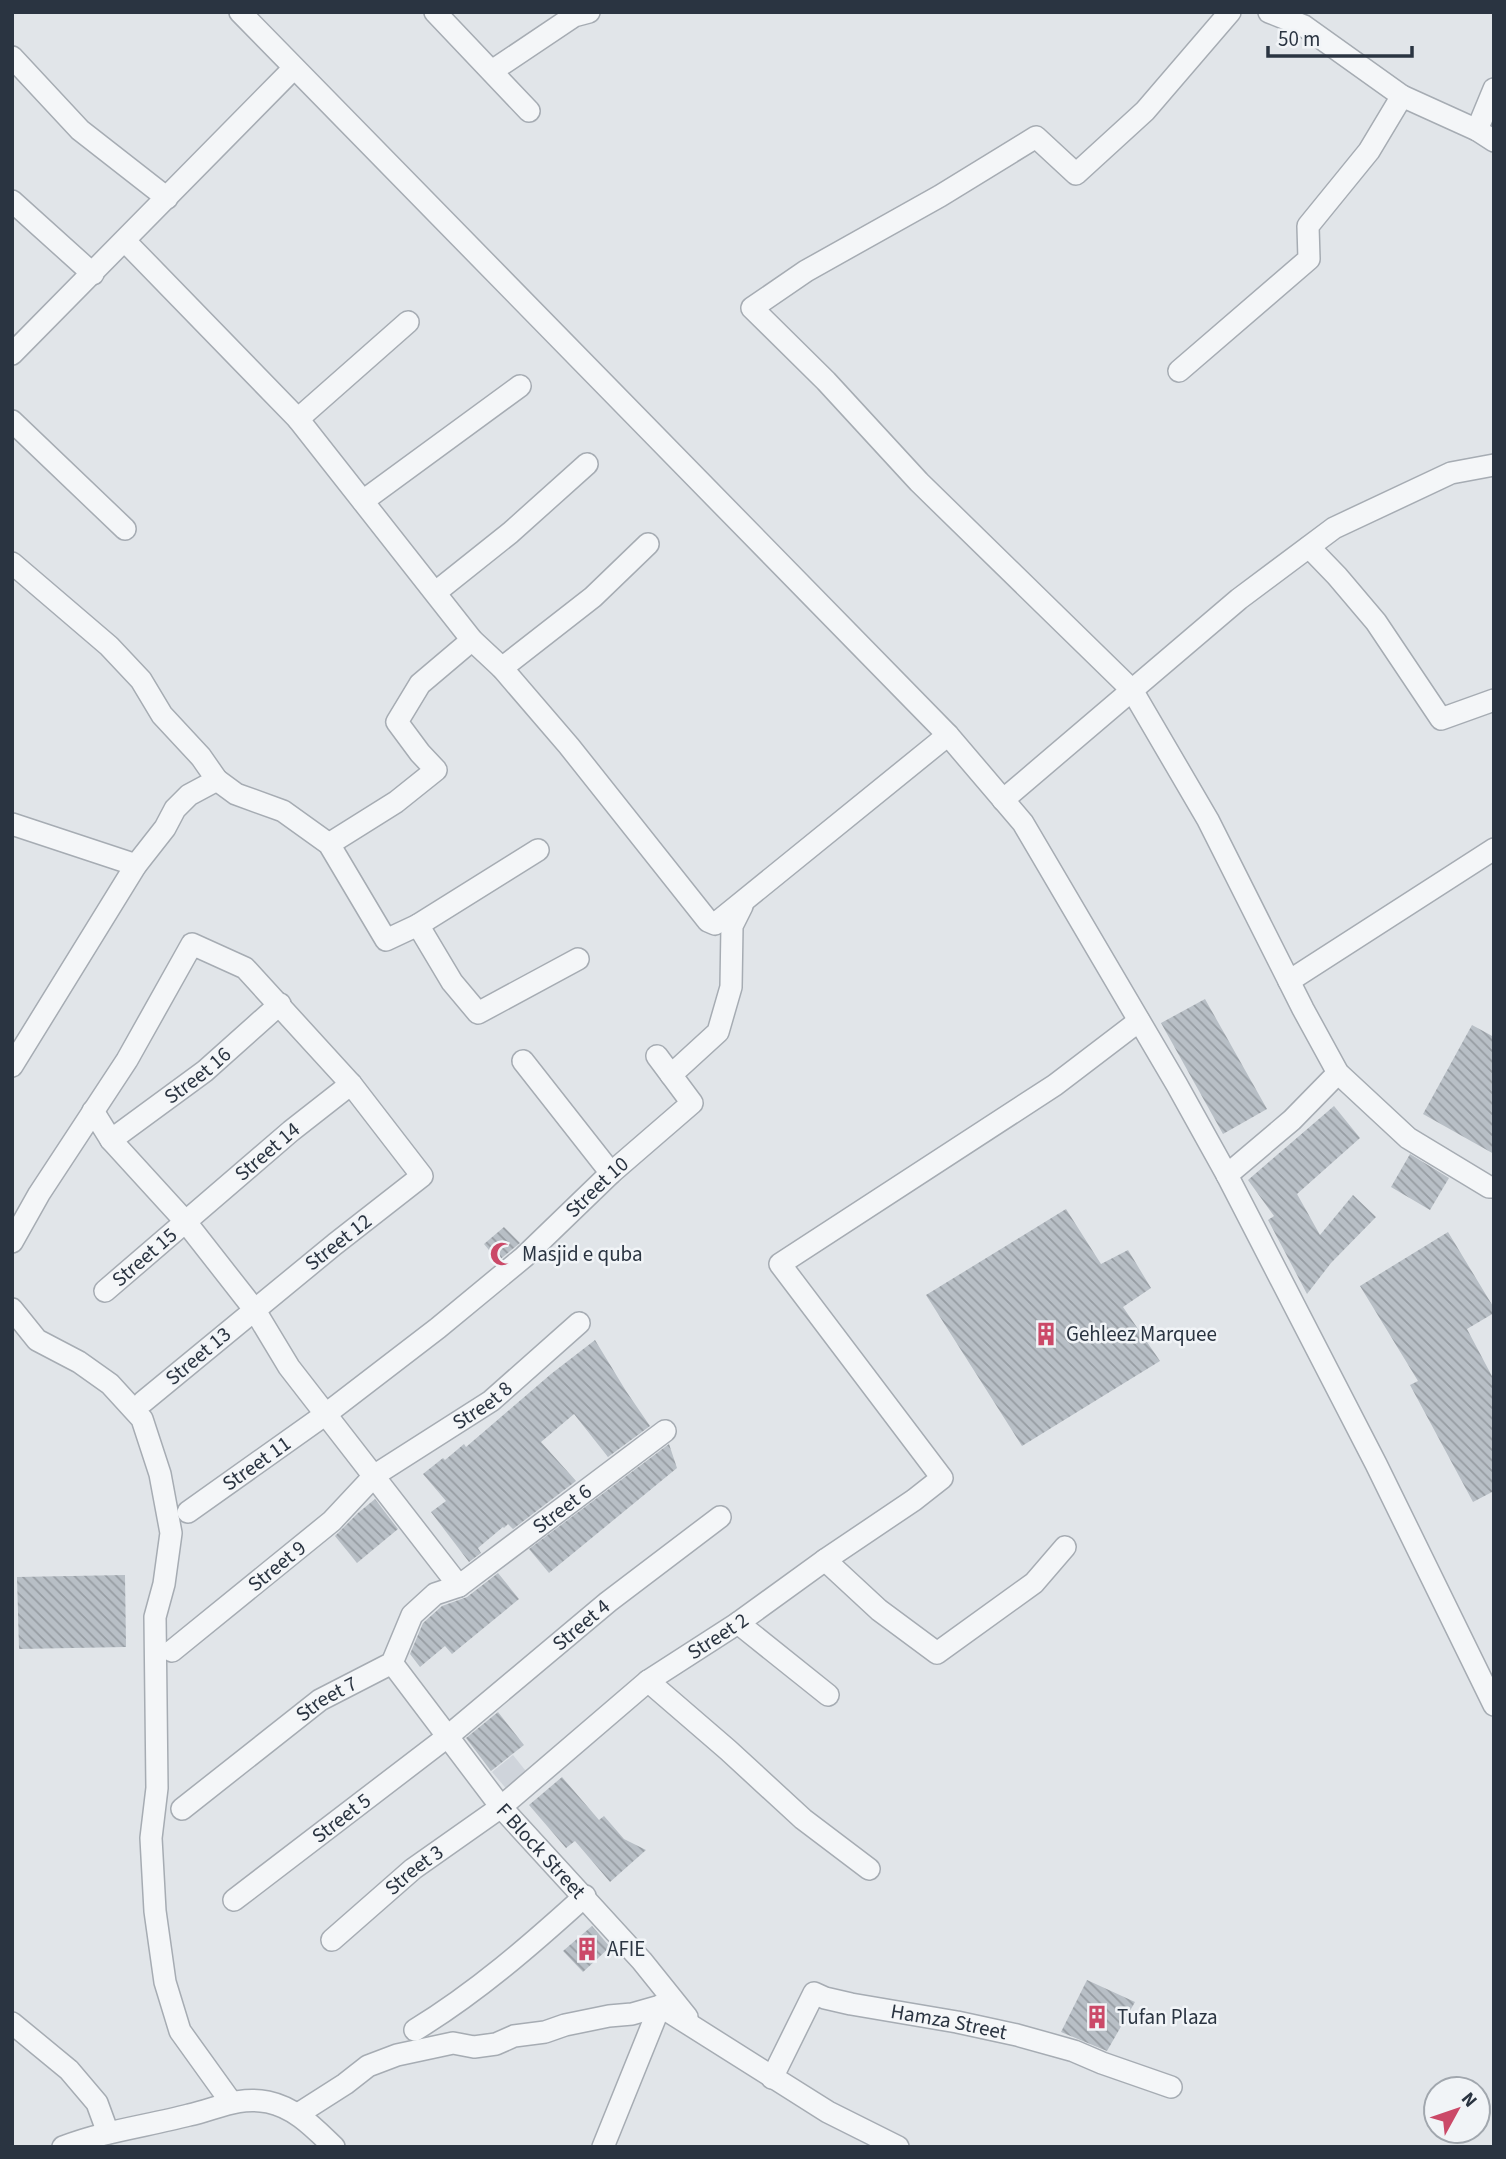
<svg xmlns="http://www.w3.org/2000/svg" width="1506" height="2159" viewBox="0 0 1506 2159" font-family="'Source Sans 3',sans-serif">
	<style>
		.built { fill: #cfd4db }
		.building { fill: url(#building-back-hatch) }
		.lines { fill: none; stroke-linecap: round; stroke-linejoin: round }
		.minor-casing { stroke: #a6acb3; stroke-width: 24 }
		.minor { stroke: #f4f6f8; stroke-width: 21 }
		.labels { text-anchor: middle; stroke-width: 5; stroke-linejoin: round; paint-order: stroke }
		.street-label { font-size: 21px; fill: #2a3441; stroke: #f1f4f7 }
		.poi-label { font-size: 21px; fill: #2a3441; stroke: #f1f4f7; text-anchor: start }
	</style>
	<defs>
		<pattern id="building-back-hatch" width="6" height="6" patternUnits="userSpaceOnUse" patternTransform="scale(1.75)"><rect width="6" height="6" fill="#b8bfc6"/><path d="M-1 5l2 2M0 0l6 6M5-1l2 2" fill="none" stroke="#969ca2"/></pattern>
	</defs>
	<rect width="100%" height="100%" fill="#e1e5e9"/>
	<path class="built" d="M513 1755 529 1775 509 1792 492 1772Z"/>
	<g class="building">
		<path d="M1205 999 1267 1109 1223 1134 1161 1023Z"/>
		<path d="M1472 1025 1494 1037V1154L1423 1114Z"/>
		<path d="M1334 1106 1360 1138 1297 1194 1320 1235 1353 1195 1376 1217 1331 1263 1307 1294 1268 1220 1274 1216 1248 1180Z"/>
		<path d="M1410 1154 1449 1178 1430 1210 1391 1187Z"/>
		<path d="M1066 1209 1101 1264 1128 1250 1151 1288 1123 1307 1160 1361 1022 1446 926 1295Z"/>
		<path d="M504 1227 520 1243 498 1261 484 1244Z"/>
		<path d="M1448 1232 1494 1308V1313L1467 1329 1494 1380V1491L1473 1502 1410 1385 1418 1381 1360 1286Z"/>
		<path d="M595 1340 626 1391 650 1426 608 1457 574 1414 541 1442 576 1481 513 1529 508 1524 504 1528 503 1527 478 1548 481 1553 469 1562 431 1512 446 1501 423 1474 443 1458 445 1460 464 1444 466 1447 551 1374Z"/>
		<path d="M669 1444 677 1468 549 1573 529 1549Z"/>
		<path d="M375 1499 398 1529 357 1563 335 1536 358 1513Z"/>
		<path d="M498 1573 519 1599 452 1654 445 1646 420 1667 410 1654 423 1623 442 1606 467 1597Z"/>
		<path d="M125 1575 126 1647 19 1649 17 1577Z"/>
		<path d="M498 1712 524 1745 491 1771 466 1738Z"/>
		<path d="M562 1777 599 1820 604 1816 624 1839 646 1850 610 1882 575 1841 566 1848 529 1805Z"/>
		<path d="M592 1926 610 1947 583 1972 563 1951Z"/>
		<path d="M1087 1980 1135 2002 1107 2051 1061 2032Z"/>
	</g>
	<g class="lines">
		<g class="minor-casing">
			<g id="minor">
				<path d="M240 12 948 735 1023 823 1177 1085 1227 1175 1376 1464 1494 1705"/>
				<path d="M435 12 529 111"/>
				<path d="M1230 12 1145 111 1076 174 1036 137 940 196 806 271 752 308 826 381 919 482 1132 690 1208 820 1303 1009 1338 1073 1408 1138 1489 1187H1494"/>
				<path d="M1269 12 1304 26 1402 96 1477 130 1494 141"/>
				<path d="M12 57 80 130 167 198"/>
				<path d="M492 71 574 16 589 12"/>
				<path d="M1477 130 1494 89"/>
				<path d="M12 201 93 274"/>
				<path d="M125 241 298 419 472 640 502 668 569 746 708 921 715 924 948 735"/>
				<path d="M12 354 294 68"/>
				<path d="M1179 371 1309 259 1308 226 1369 151 1402 96"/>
				<path d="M298 419 408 322"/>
				<path d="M12 421 125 529"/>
				<path d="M363 501 520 386"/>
				<path d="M1309 547 1337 576 1376 622 1441 719 1494 700"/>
				<path d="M12 563 109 646 141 680 162 715 201 757 217 780 189 795 175 809 165 828 136 865 12 1066"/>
				<path d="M436 592 510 533 587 464"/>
				<path d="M502 668 593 597 648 544"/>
				<path d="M217 780 236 794 283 811 329 844 386 940 418 925 452 982 478 1013 578 959"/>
				<path d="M1003 800 1239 599 1334 528 1451 473 1494 465"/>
				<path d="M12 824 136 865"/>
				<path d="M329 844 396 802 436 770 420 753 397 722 420 684 472 640"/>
				<path d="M418 925 538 850"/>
				<path d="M1289 981 1494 849"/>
				<path d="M523 1061 611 1173"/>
				<path d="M671 1075 718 1032 731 987 732 926 742 906"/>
				<path d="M93 1111 111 1140 185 1221 254 1309 289 1367 459 1586"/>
				<path id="s1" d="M111 1140 205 1071 280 1004"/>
				<path d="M1227 1175 1292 1120 1338 1073"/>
				<path d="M12 1242 39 1194 127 1060 192 944 245 968 351 1084 422 1176 335 1244 143 1402"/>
				<path id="s2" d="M105 1291 291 1131 351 1084"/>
				<path d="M12 1309 37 1340 79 1362 110 1384 142 1419 160 1474 171 1533 164 1584 155 1617 157 1788 151 1838 155 1911 165 1982 180 2031 231 2102"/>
				<path id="s3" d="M188 1512 326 1414 438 1328 524 1257 611 1173 692 1103 657 1056"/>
				<path d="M825 1560 879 1610 937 1653 1034 1583 1065 1547"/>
				<path d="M738 1623 828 1695"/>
				<path id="s4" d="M172 1651 332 1521 375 1475 491 1401 579 1323"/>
				<path id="s5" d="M392 1663 501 1807 642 1961 687 2017"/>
				<path d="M648 1681 728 1750 803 1819 869 1869"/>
				<path id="s6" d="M182 1809 320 1700 392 1663 412 1615 435 1594 459 1586 665 1431"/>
				<path id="s7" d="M234 1900 447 1737 608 1602 720 1517"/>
				<path id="s8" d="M332 1940 413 1869 501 1807 648 1681 738 1623 825 1560 914 1500 942 1478 780 1264 1055 1085 1139 1021"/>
				<path d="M12 2023 69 2070 97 2103 108 2133"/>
				<path d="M415 2030C477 1992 531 1945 585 1896"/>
				<path id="s9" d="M772 2078 814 1993 825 1998 851 2004 957 2022 1017 2035 1074 2051 1102 2063 1171 2087"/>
				<path d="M298 2114 345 2084 368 2066 397 2055 453 2043 474 2047 496 2044 514 2036 545 2032 565 2025 609 2016 632 2014 660 2006 828 2112 898 2147"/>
				<path d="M63 2147C104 2131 147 2126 189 2115 217 2109 237 2096 268 2102 296 2108 314 2128 334 2147"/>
				<path d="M603 2147 660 2006"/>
			</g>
		</g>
		<use href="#minor" class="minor"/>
	</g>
	<defs>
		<g id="mosque-bare" transform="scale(1.89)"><path d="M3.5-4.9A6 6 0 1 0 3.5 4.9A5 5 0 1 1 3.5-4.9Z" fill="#cb4968" stroke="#f1f4f7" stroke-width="2.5" paint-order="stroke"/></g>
		<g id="building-bare" transform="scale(1.89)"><path d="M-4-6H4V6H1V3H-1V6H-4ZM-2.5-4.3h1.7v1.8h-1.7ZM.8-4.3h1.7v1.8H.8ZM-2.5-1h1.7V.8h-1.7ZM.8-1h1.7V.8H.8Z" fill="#cb4968" stroke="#f1f4f7" stroke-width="2.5" paint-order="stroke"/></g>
	</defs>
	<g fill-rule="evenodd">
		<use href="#mosque-bare" x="502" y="1254"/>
		<use href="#building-bare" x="1046" y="1334"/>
		<use href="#building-bare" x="587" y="1949"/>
		<use href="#building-bare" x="1097" y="2017"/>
	</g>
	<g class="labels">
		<g class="street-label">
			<text dy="7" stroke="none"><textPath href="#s1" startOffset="108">Street 16</textPath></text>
			<text dy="7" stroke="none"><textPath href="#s2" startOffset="214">Street 14</textPath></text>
			<text dy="7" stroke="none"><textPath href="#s3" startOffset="523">Street 10</textPath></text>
			<text transform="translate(338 1242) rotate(-38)" y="7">Street 12</text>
			<text dy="7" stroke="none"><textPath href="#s2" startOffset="52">Street 15</textPath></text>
			<text transform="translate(198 1356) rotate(-40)" y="7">Street 13</text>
			<text dy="7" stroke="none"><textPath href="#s4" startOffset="397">Street 8</textPath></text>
			<text dy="7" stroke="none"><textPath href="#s3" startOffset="84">Street 11</textPath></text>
			<text dy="7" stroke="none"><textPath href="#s6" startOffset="494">Street 6</textPath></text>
			<text dy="7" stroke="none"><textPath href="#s4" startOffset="135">Street 9</textPath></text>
			<text dy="7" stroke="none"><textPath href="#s7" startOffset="443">Street 4</textPath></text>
			<text dy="7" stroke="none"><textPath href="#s8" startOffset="492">Street 2</textPath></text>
			<text dy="7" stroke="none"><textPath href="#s6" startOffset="182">Street 7</textPath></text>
			<text dy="7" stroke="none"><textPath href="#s7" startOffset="135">Street 5</textPath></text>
			<text dy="7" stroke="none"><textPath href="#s5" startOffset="240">F Block Street</textPath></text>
			<text dy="7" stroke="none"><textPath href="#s8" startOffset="108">Street 3</textPath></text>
			<text dy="7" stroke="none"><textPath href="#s9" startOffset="233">Hamza Street</textPath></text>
		</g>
		<g class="poi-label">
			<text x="522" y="1261">Masjid e quba</text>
			<text x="1066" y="1341">Gehleez Marquee</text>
			<text x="607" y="1956">AFIE</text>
			<text x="1117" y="2024">Tufan Plaza</text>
		</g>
	</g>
	<rect width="1506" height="2159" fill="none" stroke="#2a3441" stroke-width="28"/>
	<g transform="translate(1457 2110) rotate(50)"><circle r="33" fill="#f1f4f7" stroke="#a1a7ae" stroke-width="2"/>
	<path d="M0-5L12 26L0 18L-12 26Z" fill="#cb4968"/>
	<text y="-10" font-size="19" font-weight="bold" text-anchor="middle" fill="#2a3441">N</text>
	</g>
	<path d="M1268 46v10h144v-10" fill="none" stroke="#2a3441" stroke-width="3.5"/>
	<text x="1278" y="46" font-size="21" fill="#2a3441" stroke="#f1f4f7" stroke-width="5" paint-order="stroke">50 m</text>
</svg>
